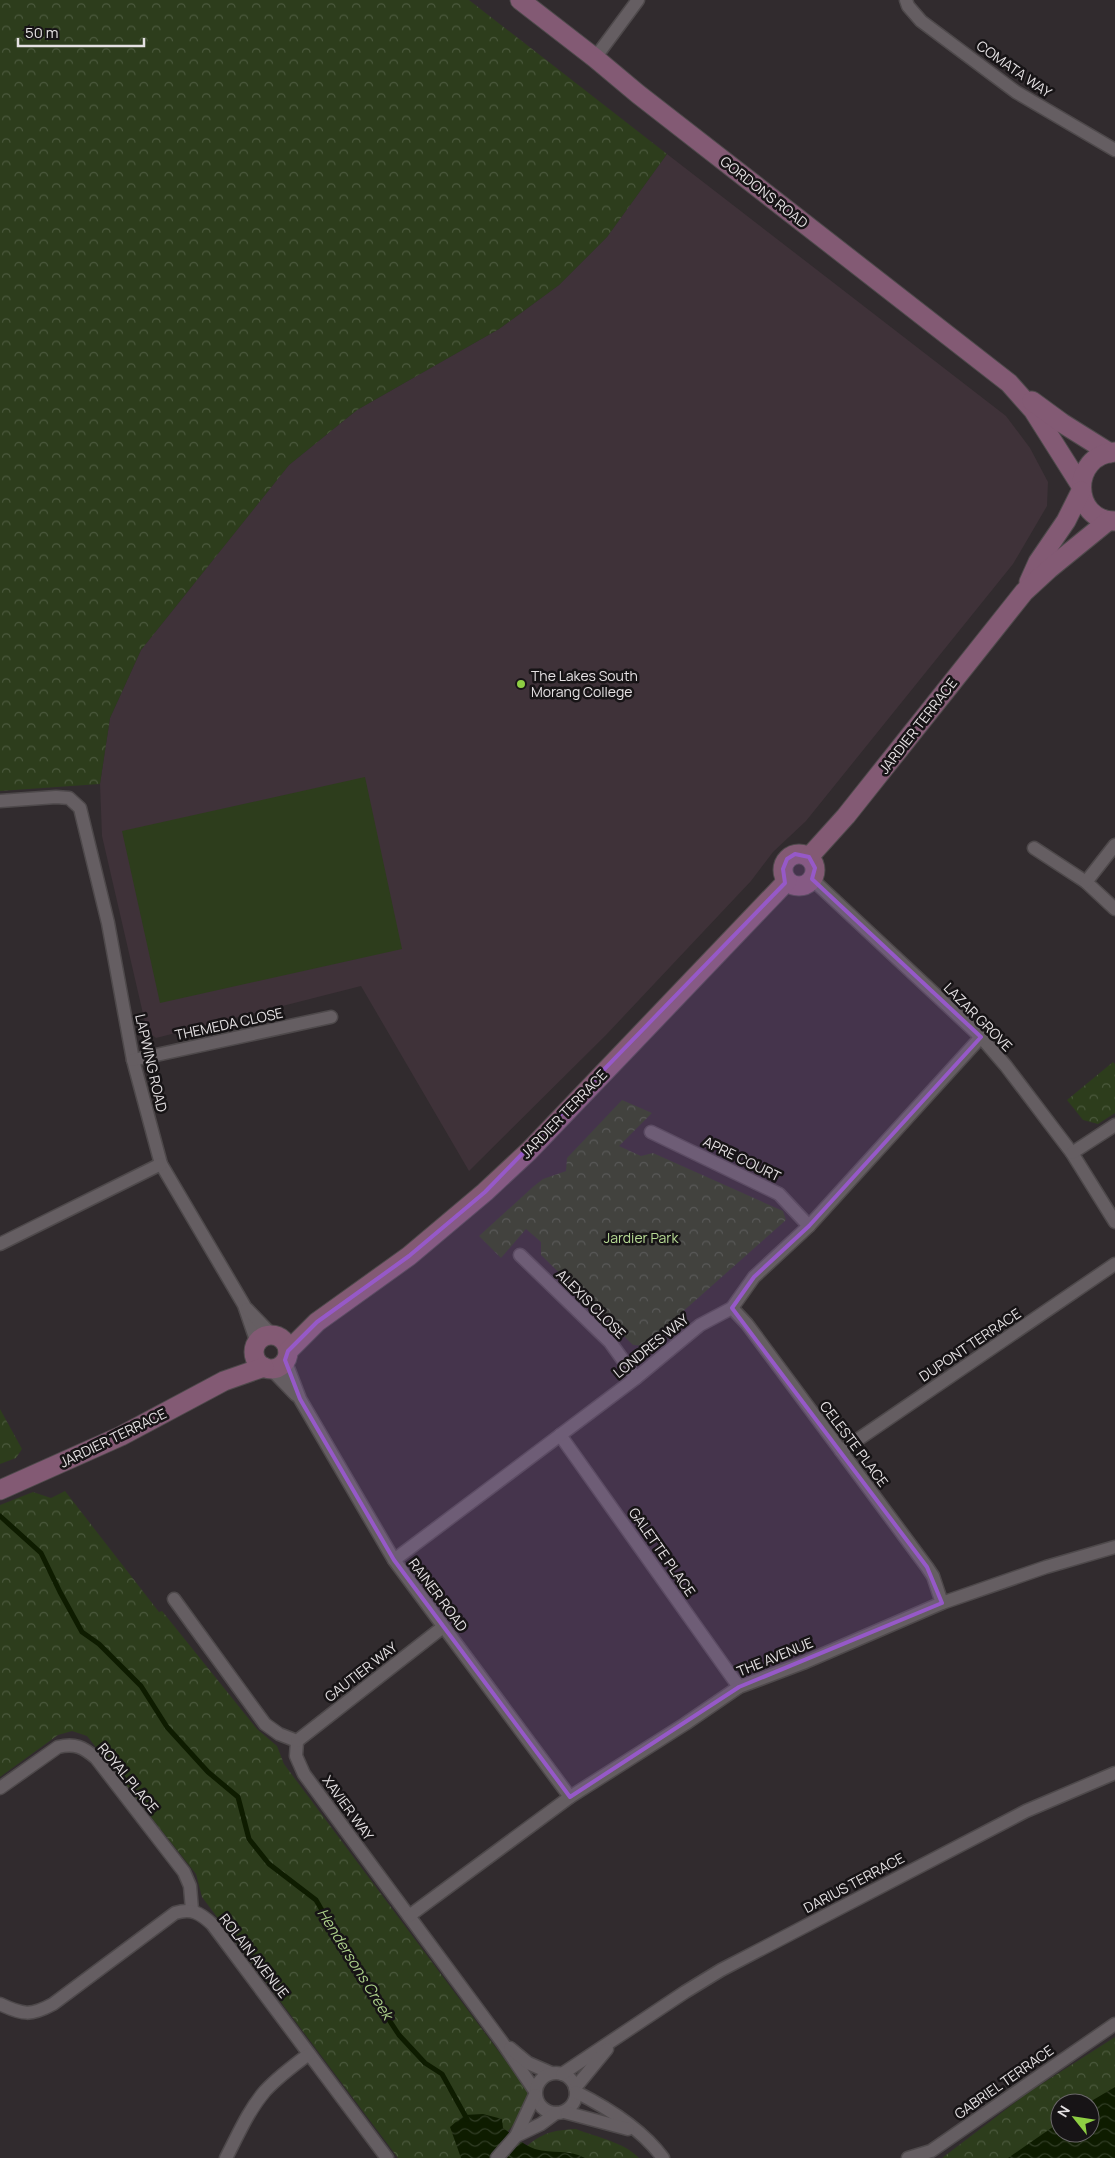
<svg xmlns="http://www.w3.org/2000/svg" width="1115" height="2158" viewBox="0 0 1115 2158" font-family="Manrope,sans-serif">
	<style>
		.built { fill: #3f3239 }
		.park { fill: url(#park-crowns); fill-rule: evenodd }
		.pitch { fill: #2d3d1c }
		.water { fill: url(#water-waves) }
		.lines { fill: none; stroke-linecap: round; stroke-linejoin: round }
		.stream { stroke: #0e1c00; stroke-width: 5 }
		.street-casing { stroke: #4e494b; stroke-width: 15 }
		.secondary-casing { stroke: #4e494b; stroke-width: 21 }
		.street { stroke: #655e62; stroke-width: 12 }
		.secondary { stroke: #835a74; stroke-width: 19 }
		.marked { fill: #9659c8; fill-opacity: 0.2; stroke: #9659c8; stroke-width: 4; stroke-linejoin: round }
		.poi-dot { fill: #8ece43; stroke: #171416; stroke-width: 2 }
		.labels { text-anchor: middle; stroke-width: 5; stroke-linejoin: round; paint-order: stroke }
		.street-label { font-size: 14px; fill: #e5e1e3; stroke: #171416 }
		.poi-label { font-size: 14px; fill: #e5e1e3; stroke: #171416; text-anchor: start }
		.park-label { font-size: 14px; fill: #b7db95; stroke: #171416 }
		.water-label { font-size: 15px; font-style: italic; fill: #acd08a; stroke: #171416 }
	</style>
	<defs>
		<pattern id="park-crowns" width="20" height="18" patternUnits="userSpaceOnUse" patternTransform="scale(1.25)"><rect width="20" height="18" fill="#2d3d1c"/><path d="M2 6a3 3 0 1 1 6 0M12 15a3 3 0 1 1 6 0" fill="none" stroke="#4b593d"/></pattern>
		<pattern id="water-waves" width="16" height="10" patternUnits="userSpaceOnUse" patternTransform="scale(1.25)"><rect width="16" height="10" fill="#0e1c00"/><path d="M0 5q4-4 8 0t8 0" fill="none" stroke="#313d25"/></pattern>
	</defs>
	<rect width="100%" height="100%" fill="#312b2e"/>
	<path class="built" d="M667 154 1006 416 1030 448 1048 482 1047 506 1013 564 806 821 773 852 751 881 606 1035 469 1171 361 986 156 1038 147 1031 102 836 100 784 110 718 141 650 289 465 357 410 499 329 559 285 607 237Z"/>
	<g class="park">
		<path d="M0 0H469L667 154 607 237 559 285 499 329 357 410 289 465 141 650 110 718 100 784 0 791Z"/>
		<path d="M1113 1062 1115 1064V1113L1098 1124 1083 1120 1067 1100Z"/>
		<path d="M622 1100 652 1113 619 1146 641 1156 653 1153 783 1211 786 1220 644 1346 633 1345 541 1255V1242L526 1229 501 1258 479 1236 534 1186 543 1179 566 1171 567 1158Z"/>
		<path d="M0 1409 22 1449 16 1458 0 1464Z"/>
		<path d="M65 1491 159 1612 162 1611 257 1729 277 1746 284 1764 526 2088 529 2099 516 2121 487 2158H398L202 1897 196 1874 87 1736 72 1731 58 1735 0 1777V1505L33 1492 51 1498Z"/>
		<path d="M1115 2037V2158H942L1029 2092ZM1060 2103H1090V2133H1060Z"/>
		<path d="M576 2129C596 2137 624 2142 639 2158H516C534 2136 548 2130 576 2129Z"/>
	</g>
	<path class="pitch" d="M365 777 402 949 160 1003 122 831Z"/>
	<g class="water">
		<path d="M1115 2087V2158H1008L1060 2122V2133H1090V2103H1088Z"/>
		<path d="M483 2114 502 2119 503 2128C513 2135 523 2145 535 2149 552 2154 569 2149 585 2158H461L450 2127 464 2115Z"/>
	</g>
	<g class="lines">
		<path class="stream" d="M0 1516 41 1553 60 1592 82 1632 99 1644 141 1686 167 1727 208 1772 238 1797 249 1839 269 1864 316 1900 363 1980 399 2035 425 2063 442 2074 467 2119"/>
		<g class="street-casing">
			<g id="street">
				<path d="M906 0 908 6 921 21 1016 92 1115 150"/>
				<path d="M595 58 638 0"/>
				<path d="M0 801 56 797 69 798 80 808 108 923 133 1060 161 1164 244 1305 257 1343"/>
				<path d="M1034 848 1086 882 1115 909"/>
				<path d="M812 879 981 1037 1006 1066 1072 1153 1115 1222"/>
				<path d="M1086 882 1115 845"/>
				<path d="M133 1060 331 1017"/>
				<path d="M651 1132 779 1194 809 1226"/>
				<path d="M1072 1153 1115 1125"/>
				<path d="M0 1244 161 1164"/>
				<path d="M520 1255 610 1342 636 1378"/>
				<path d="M732 1308 747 1324 927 1567 933 1576 942 1603"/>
				<path d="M247 1309 272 1335"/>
				<path d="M285 1360 300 1399 394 1560 570 1797"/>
				<path d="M270 1368 296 1395"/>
				<path d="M560 1435 739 1687"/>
				<path d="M841 1451 1115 1264"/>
				<path d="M394 1560 636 1378 700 1325 732 1308 754 1277 809 1226 981 1037"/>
				<path d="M174 1599 265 1724 279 1734 297 1741 296 1756 304 1774 502 2042 535 2091"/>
				<path d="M297 1741 443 1627"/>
				<path d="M0 1788 58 1747C75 1743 83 1747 96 1758L184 1872 190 1886 192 1910"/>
				<path d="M409 1916 570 1797 685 1724 739 1687 803 1663 942 1603 1046 1567 1115 1547"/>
				<path d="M0 2004C23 2015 31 2016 53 2004L175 1913C192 1908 200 1913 212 1924L387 2158"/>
				<path d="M510 2048 528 2063 551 2073"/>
				<circle cx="556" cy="2093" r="20"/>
				<path d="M562 2074 685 1992 721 1970 1026 1811 1115 1773"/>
				<path d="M575 2088 607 2049"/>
				<path d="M576 2092C608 2108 642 2129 663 2158"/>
				<path d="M564 2112 628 2129"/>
				<path d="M516 2136 541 2124 556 2113"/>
				<path d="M226 2158C238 2135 248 2111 265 2091 278 2077 294 2065 309 2054"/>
				<path d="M497 2158 516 2136 535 2095"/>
				<path d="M908 2158 931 2151 1115 2024"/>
			</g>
		</g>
		<g class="secondary-casing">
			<g id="secondary">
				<path d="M520 0 595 58 638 94 1009 383 1033 410 1081 486"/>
				<path d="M1032 401 1062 423 1110 453"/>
				<path d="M1115 452C1070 455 1071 521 1115 521"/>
				<path d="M1029 582 1038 562 1066 521 1081 491"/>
				<circle cx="799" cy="870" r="16"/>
				<path d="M809 857 846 816 1024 592 1049 569 1108 521"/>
				<circle cx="271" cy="1352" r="17"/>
				<path d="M288 1351 317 1322 409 1256 485 1192 529 1151 787 881"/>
				<path d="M0 1490 121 1436 224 1381 264 1367"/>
			</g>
		</g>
		<use href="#street" class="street"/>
		<use href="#secondary" class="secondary"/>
	</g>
	<path class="marked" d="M795 854 809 857 815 868 812 879 981 1037 809 1226 754 1277 732 1308 927 1567 942 1603 739 1687 570 1797 394 1560 300 1399 285 1360 288 1351 317 1322 409 1256 485 1192 785 883 783 869 787 859Z"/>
	<circle class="poi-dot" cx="521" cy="684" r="5"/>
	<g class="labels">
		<g class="street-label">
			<text transform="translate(1014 69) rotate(35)" y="5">COMATA WAY</text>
			<text transform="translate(764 192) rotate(38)" y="5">GORDONS ROAD</text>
			<text transform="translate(918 726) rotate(-52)" y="5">JARDIER TERRACE</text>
			<text transform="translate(978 1017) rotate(45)" y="5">LAZAR GROVE</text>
			<text transform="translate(229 1024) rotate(-12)" y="5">THEMEDA CLOSE</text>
			<text transform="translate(151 1063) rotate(77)" y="5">LAPWING ROAD</text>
			<text transform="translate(564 1114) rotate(-46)" y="5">JARDIER TERRACE</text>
			<text transform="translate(742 1159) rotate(26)" y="5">APRE COURT</text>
			<text transform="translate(591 1304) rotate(45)" y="5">ALEXIS CLOSE</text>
			<text transform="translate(970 1345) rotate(-34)" y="5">DUPONT TERRACE</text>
			<text transform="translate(651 1346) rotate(-39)" y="5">LONDRES WAY</text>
			<text transform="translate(113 1438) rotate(-26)" y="5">JARDIER TERRACE</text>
			<text transform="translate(854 1444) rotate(53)" y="5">CELESTE PLACE</text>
			<text transform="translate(662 1552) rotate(55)" y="5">GALETTE PLACE</text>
			<text transform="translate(438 1595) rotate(53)" y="5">RAINER ROAD</text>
			<text transform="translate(775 1657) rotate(-22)" y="5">THE AVENUE</text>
			<text transform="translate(361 1672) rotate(-38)" y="5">GAUTIER WAY</text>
			<text transform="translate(128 1778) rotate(50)" y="5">ROYAL PLACE</text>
			<text transform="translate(348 1808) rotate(54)" y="5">XAVIER WAY</text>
			<text transform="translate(854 1883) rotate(-28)" y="5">DARIUS TERRACE</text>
			<text transform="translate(254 1956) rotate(52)" y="5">ROLAIN AVENUE</text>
			<text transform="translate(1004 2082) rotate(-35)" y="5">GABRIEL TERRACE</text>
		</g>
		<g class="poi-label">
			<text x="531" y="681">The Lakes South<tspan x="531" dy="16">Morang College</tspan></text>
		</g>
		<g class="park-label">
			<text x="641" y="1243">Jardier Park</text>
		</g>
		<g class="water-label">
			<text transform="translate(355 1964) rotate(58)" y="5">Hendersons Creek</text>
		</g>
	</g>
	<g transform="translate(1075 2118) rotate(300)"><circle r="24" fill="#171416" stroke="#696668"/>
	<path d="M0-4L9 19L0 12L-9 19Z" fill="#8ece43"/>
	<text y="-8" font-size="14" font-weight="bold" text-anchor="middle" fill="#e5e1e3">N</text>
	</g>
	<path d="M18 38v8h126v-8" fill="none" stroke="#e5e1e3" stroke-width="2.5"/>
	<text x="25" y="38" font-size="15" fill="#e5e1e3" stroke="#171416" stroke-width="4" paint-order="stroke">50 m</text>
</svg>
